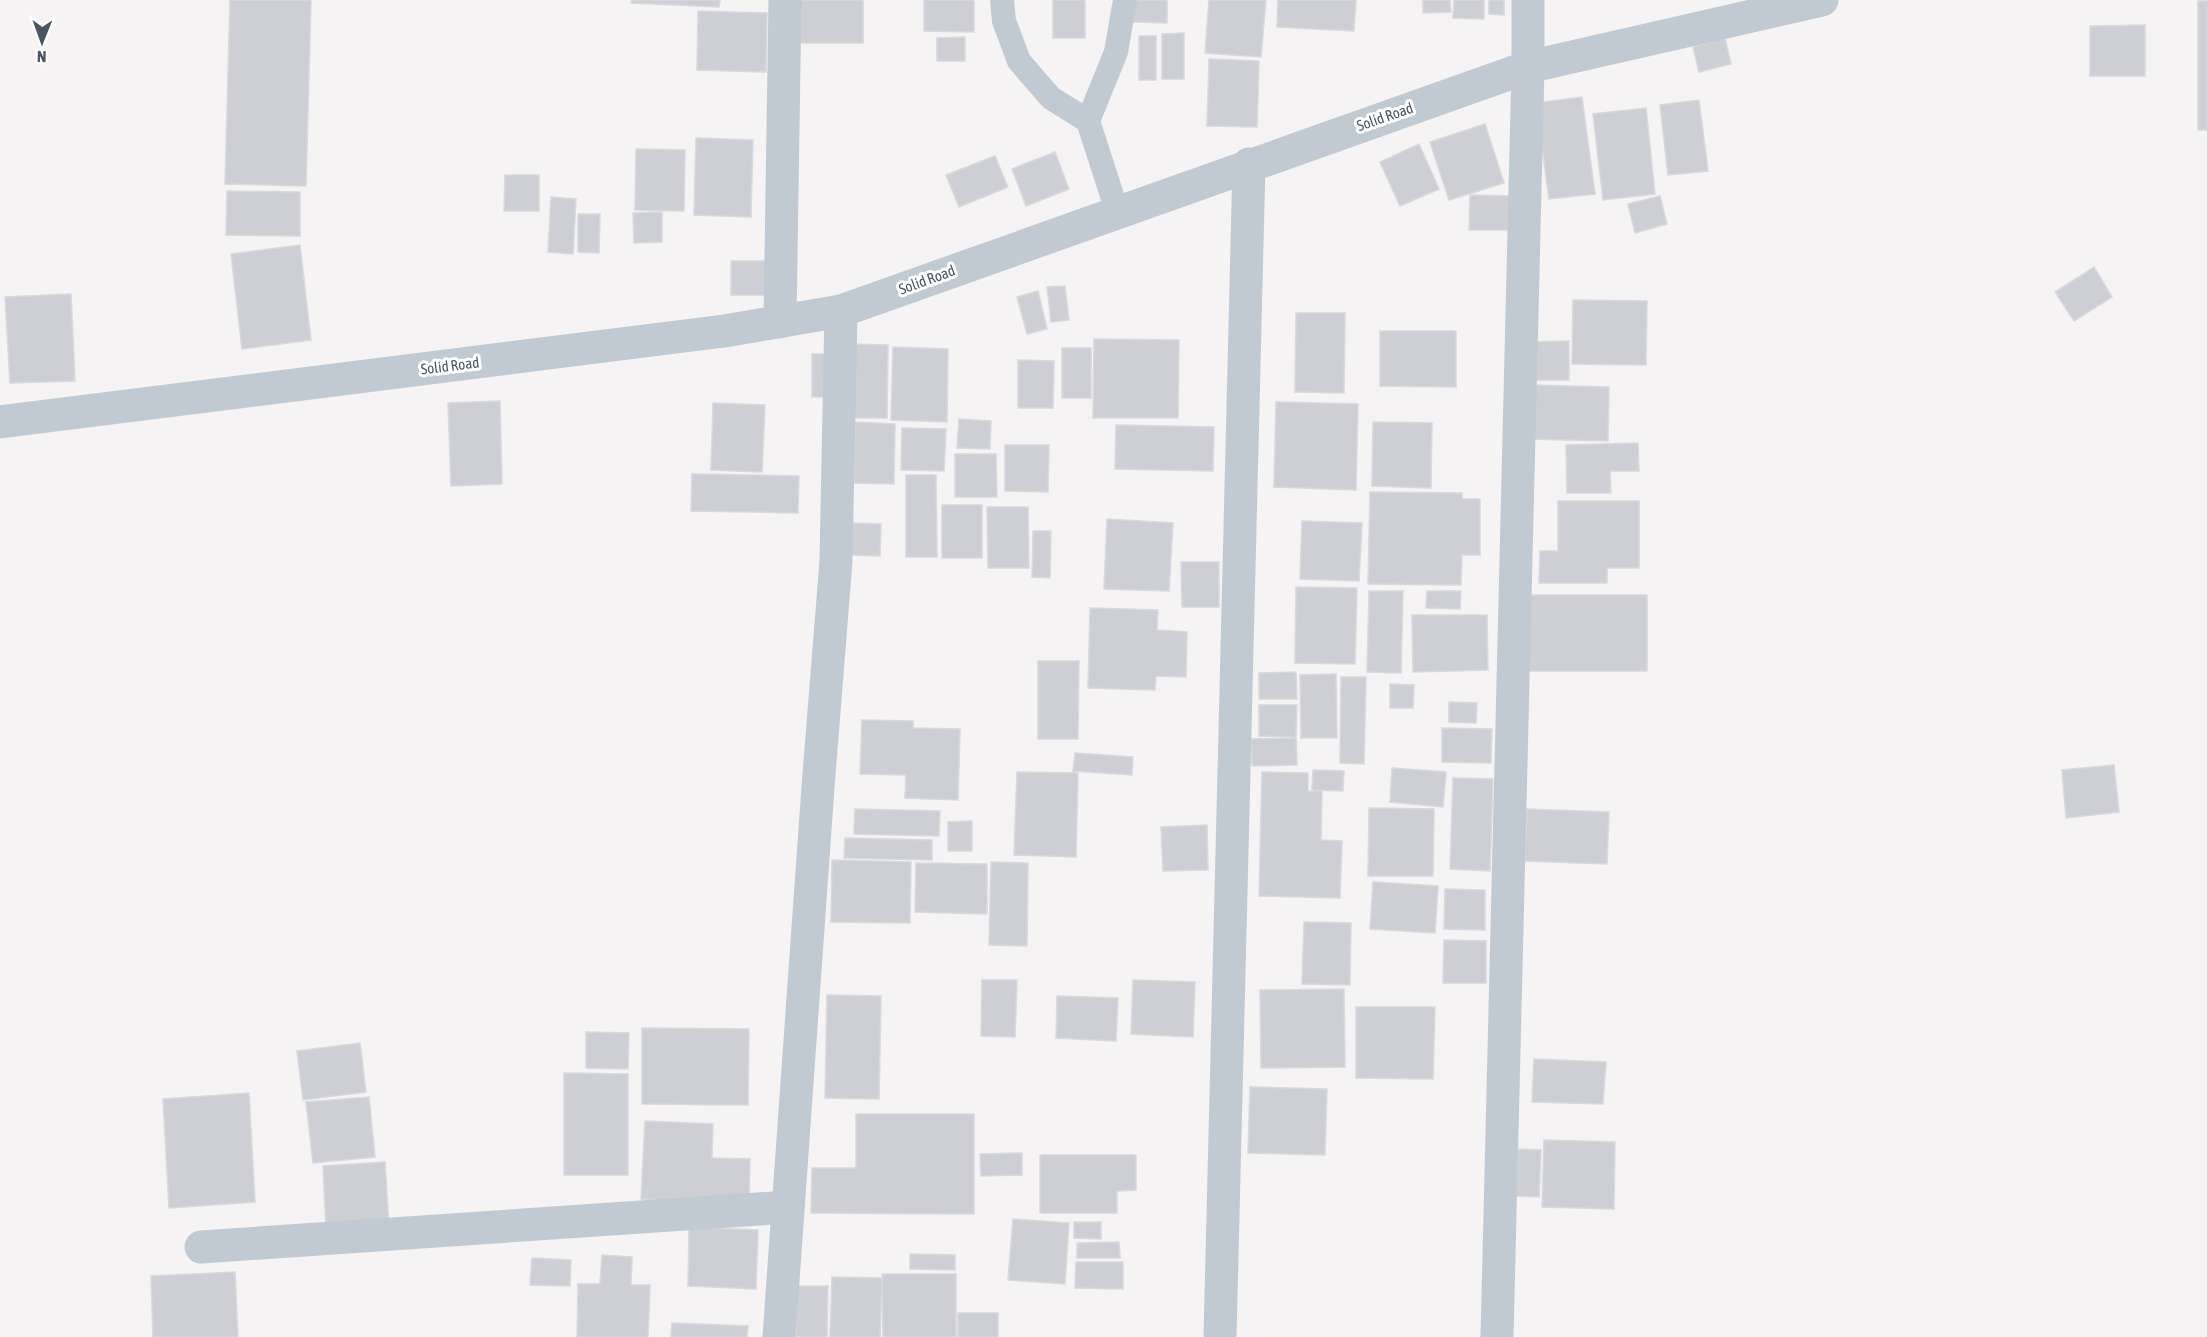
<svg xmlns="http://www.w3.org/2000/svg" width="2207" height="1337" viewBox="0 0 2207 1337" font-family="'Asap Condensed',sans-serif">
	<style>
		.building { fill: #cdcfd5; stroke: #d7d9de; stroke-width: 1.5 }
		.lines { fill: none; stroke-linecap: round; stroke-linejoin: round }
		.service { stroke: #c1cad2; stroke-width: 24 }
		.minor { stroke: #c1cad2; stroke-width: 33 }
		.tertiary { stroke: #c1cad2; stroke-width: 33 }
		.labels { text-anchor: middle; stroke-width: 6; stroke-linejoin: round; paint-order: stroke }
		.street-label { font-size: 15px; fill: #4a5661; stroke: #fff }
	</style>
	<rect width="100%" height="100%" fill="#f5f3f3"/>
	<g class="building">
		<path d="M230 0H311L306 186 225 184Z"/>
		<path d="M632 0H720L719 7 631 3Z"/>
		<rect x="793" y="0" width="70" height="43"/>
		<path d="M924 0H974V32L924 31Z"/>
		<rect x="1053" y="0" width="32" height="38"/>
		<path d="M1132 0H1167V23L1131 22Z"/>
		<path d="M1209 0H1266L1261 57 1205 53Z"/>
		<path d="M1278 0H1356L1354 31 1277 27Z"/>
		<path d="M1423 0H1450L1451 12 1423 13Z"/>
		<path d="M1454 0H1484V19L1453 18Z"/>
		<path d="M1489 0H1504V15L1489 14Z"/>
		<rect x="2198" y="1" width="9" height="129"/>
		<path d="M698 11 767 13 766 72 697 70Z"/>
		<path d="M2145 25V76H2090V26Z"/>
		<path d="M1184 33V79H1162V34Z"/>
		<rect x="1139" y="36" width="17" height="44"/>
		<path d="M965 37V61H937V38Z"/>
		<path d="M1725 38 1731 64 1699 72 1693 47Z"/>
		<path d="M1209 59 1259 61 1257 127 1207 126Z"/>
		<path d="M1582 97 1595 194 1549 199 1536 103Z"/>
		<path d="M1699 100 1708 171 1668 175 1660 105Z"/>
		<path d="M1646 108 1655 194 1603 200 1593 114Z"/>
		<path d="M1485 124 1504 183 1449 200 1430 142Z"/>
		<path d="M696 138 753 140 751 217 694 215Z"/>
		<path d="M1419 144 1439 189 1400 206 1380 162Z"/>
		<path d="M636 149 685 150 684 211 635 210Z"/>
		<path d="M1055 152 1069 189 1026 206 1012 169Z"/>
		<path d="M995 156 1008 187 959 207 946 175Z"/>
		<path d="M505 175H539V211H504Z"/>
		<path d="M227 191 300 192V236L226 235Z"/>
		<path d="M1470 195 1515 196V230H1469Z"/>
		<path d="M1660 196 1667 224 1635 233 1628 204Z"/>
		<path d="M551 197 576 199 573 254 548 252Z"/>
		<path d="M662 212V242L634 243 633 213Z"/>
		<path d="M578 214H600L599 253 578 252Z"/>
		<path d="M300 245 311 340 242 349 231 254Z"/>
		<rect x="731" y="261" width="35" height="34"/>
		<path d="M2094 267 2112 297 2074 321 2055 292Z"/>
		<path d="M1065 286 1069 320 1051 322 1047 287Z"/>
		<path d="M1038 291 1047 329 1027 334 1017 297Z"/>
		<path d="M71 294 75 381 10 383 5 297Z"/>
		<path d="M1573 300 1647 301 1646 365 1572 364Z"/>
		<path d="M1296 313H1345L1344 393 1295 392Z"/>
		<path d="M1380 331H1456V387L1380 386Z"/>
		<path d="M1094 339 1179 340 1178 418H1093Z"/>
		<path d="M1569 341V380H1531V342Z"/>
		<path d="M847 344 888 345 887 418H846Z"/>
		<path d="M893 347 948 349 947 422 891 420Z"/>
		<rect x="1062" y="348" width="29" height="50"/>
		<rect x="812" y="354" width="22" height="43"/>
		<path d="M1018 360 1054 361 1053 408H1018Z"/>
		<path d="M1528 385 1609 387 1608 441 1528 439Z"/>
		<path d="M500 401 502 484 451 486 448 403Z"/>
		<path d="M1276 402 1358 404 1356 490 1274 487Z"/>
		<path d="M713 403 765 405 762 472 711 470Z"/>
		<path d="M959 419 991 421 990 449 957 448Z"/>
		<path d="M855 422 895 424 894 484 854 483Z"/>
		<path d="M1373 422 1432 423 1431 488 1372 486Z"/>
		<path d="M1116 425 1214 427 1213 471 1115 469Z"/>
		<path d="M902 428 946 429 944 471 901 470Z"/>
		<path d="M1638 443 1639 471H1610L1611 493H1567L1566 445Z"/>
		<path d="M1005 445H1049L1048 492 1005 491Z"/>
		<path d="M955 454H996L997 497H955Z"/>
		<path d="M692 474 799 476 798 513 691 511Z"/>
		<path d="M906 475H936L937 557H906Z"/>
		<path d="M1370 492 1462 493V499H1480V555H1462L1461 585 1368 584Z"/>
		<path d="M1558 501H1639V568H1607V583H1539L1540 551H1558Z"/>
		<rect x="942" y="505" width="40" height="53"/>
		<path d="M987 507H1028L1029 568H988Z"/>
		<path d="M1107 519 1173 523 1169 591 1104 589Z"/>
		<path d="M1302 521 1362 523 1359 581 1300 579Z"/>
		<path d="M850 523 881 524 880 556 848 555Z"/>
		<path d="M1033 531H1051L1050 578 1032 577Z"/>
		<path d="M1181 562H1219V607H1182Z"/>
		<path d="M1296 587 1357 588 1355 664 1295 663Z"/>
		<path d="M1369 591H1403L1401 673 1367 672Z"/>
		<path d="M1427 591H1461L1460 609 1426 608Z"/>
		<path d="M1528 595H1647V671H1529Z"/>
		<path d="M1090 608 1158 610 1157 630 1187 632 1186 677 1156 676 1155 690 1088 688Z"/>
		<path d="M1412 615H1487L1488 670 1413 672Z"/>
		<path d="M1038 661H1079L1078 739H1038Z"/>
		<path d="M1296 672 1297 699H1259V673Z"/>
		<path d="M1336 674 1337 738H1301L1300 675Z"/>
		<path d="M1341 677H1366L1364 764 1340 763Z"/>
		<path d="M1390 684 1414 685 1413 708H1390Z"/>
		<path d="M1449 702 1477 703 1476 723 1449 722Z"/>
		<path d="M1259 705H1297L1296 737 1259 736Z"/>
		<path d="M862 720 913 721V728L960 729 958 800 905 798 906 775 860 774Z"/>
		<path d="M1442 728 1492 729 1491 763 1442 762Z"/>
		<path d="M1296 738 1297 765 1252 766 1251 739Z"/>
		<path d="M1075 753 1133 757 1132 775 1073 771Z"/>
		<path d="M2114 765 2119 812 2066 818 2062 770Z"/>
		<path d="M1392 768 1446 772 1443 807 1390 802Z"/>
		<path d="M1313 770 1344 771 1343 791 1312 790Z"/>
		<path d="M1017 772 1078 773 1076 857 1014 855Z"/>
		<path d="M1262 772 1308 773V791H1322L1321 840 1342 841 1340 898 1259 896Z"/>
		<path d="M1453 778 1493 779 1490 871 1450 869Z"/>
		<path d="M1369 808 1434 809 1433 876H1368Z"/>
		<path d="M855 809 940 811 939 836 854 834Z"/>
		<path d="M1527 809 1609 812 1607 864 1525 861Z"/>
		<path d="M972 821V851H948V822Z"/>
		<path d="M1207 825 1208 870 1163 871 1161 827Z"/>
		<path d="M845 838 932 840V860L844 858Z"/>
		<path d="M832 860 911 862 910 923 831 922Z"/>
		<path d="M991 862 1028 863 1027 946 989 945Z"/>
		<path d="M916 863 987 864V914L915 912Z"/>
		<path d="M1373 882 1438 886 1435 933 1370 929Z"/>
		<path d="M1445 889 1485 890V930L1444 929Z"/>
		<path d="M1304 922 1351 923 1350 985 1302 984Z"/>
		<path d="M1444 940 1486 941V983H1443Z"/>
		<path d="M982 980H1017L1015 1037 981 1036Z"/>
		<path d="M1133 980 1195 982 1193 1037 1131 1034Z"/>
		<path d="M1344 989 1345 1067 1261 1068 1260 990Z"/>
		<path d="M827 995 881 996 879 1099 825 1098Z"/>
		<path d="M1057 996 1118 998 1116 1041 1056 1038Z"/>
		<path d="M1356 1007H1435L1433 1079 1356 1078Z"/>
		<path d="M642 1028 749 1029 748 1105 642 1104Z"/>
		<path d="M586 1032 629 1033 628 1069 586 1068Z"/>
		<path d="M360 1043 366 1092 303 1100 297 1051Z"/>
		<path d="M1534 1059 1606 1062 1603 1104 1532 1102Z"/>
		<path d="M564 1073 628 1074V1175H564Z"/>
		<path d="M1250 1087 1327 1089 1325 1155 1248 1153Z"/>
		<path d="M249 1093 255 1202 169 1208 163 1099Z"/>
		<path d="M369 1097 375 1157 313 1163 306 1102Z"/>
		<path d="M856 1114H974V1214L811 1213 812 1168H856Z"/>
		<path d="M645 1121 713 1124 712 1158 750 1159 749 1199 710 1202 641 1199Z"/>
		<path d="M1544 1140 1615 1142 1614 1209 1542 1207Z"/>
		<path d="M1518 1149 1541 1150 1539 1197 1516 1196Z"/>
		<path d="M1022 1153V1175L981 1176 980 1154Z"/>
		<path d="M1040 1155H1136V1190L1117 1191V1213H1040Z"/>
		<path d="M385 1162 389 1227 326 1230 323 1166Z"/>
		<path d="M1013 1219 1069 1223 1065 1284 1008 1280Z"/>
		<path d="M1074 1222H1101V1239L1074 1238Z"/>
		<path d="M689 1227 758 1230 756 1289 688 1286Z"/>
		<path d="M1119 1242 1120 1258H1077V1243Z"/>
		<path d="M910 1254 955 1255V1270L910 1269Z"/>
		<path d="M602 1255 632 1257 631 1285H650L648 1337H577L578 1284H600Z"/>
		<path d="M532 1258 571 1260 570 1286 530 1285Z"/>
		<path d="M1076 1262H1123V1289L1075 1288Z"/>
		<path d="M235 1272 238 1337H153L151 1276Z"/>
		<path d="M882 1274H956V1337H883Z"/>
		<path d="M832 1277 882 1278 880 1337H830Z"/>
		<path d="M797 1286H828L827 1337H796Z"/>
		<rect x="958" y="1313" width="40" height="24"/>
		<path d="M672 1323 748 1326 747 1337H671Z"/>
	</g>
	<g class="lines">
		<g class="service">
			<path d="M1002 0 1004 21 1019 61 1051 98 1088 121 1117 211"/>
			<path d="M1088 121 1116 52 1125 0"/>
		</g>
		<g class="minor">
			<path d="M780 322 785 0"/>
			<path d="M0 422 724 331 841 311"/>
			<path d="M201 1247 788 1207"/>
			<path d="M1220 1337 1249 164"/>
			<path d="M1497 1337 1528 67 1822 0"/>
		</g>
		<path class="tertiary" d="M779 1337 818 787 836 561 841 311 1528 67V0"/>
	</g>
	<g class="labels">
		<g class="street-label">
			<text transform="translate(1385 117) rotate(-19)" y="5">Solid Road</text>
			<text transform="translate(927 280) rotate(-20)" y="5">Solid Road</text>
			<text transform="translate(450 366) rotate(-7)" y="5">Solid Road</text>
		</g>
	</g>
	<g transform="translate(42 42) rotate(181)" stroke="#ffffff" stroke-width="4.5" paint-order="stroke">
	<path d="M0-4.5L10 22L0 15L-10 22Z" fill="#4a5661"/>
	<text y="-9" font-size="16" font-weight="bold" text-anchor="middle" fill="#4a5661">N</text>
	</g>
</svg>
